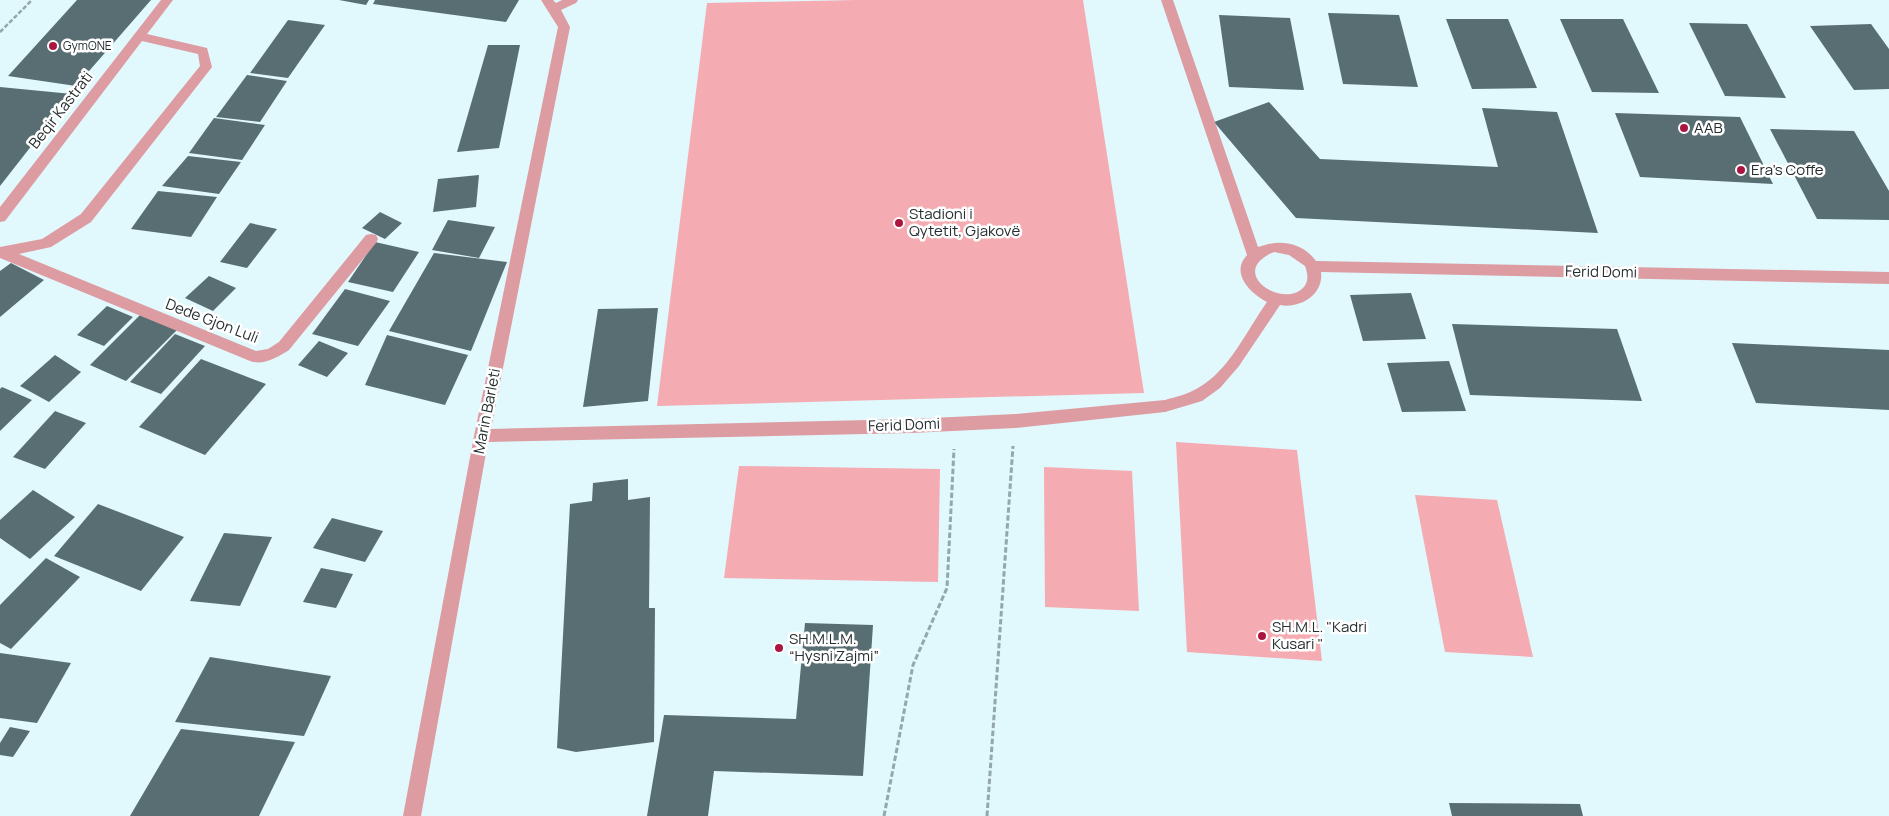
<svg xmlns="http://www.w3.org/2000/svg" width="1889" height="816" viewBox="0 0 1889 816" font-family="Manrope,sans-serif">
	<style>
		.green { fill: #f4abb1 }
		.building { fill: #596e72 }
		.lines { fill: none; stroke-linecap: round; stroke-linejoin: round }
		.path-far1 { stroke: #96a7ab; stroke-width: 2.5; stroke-dasharray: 4.5 2; stroke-linecap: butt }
		.path { stroke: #96a7ab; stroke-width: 3; stroke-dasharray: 5.5 2.5; stroke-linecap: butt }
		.minor { fill: #dc9ca2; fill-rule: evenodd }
		.poi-dot { fill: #ab1640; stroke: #fff; stroke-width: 2 }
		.labels { text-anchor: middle; stroke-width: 5; stroke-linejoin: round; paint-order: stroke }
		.far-poi-label { font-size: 12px; fill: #242d2f; stroke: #fff; text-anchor: start }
		.street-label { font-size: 15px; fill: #242d2f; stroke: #fff }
		.poi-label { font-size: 15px; fill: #242d2f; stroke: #fff; text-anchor: start }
	</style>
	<rect width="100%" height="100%" fill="#e1f8fd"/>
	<g class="green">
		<path d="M856 0H1083L1144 393 657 406 707 3Z"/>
		<path d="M1176 442 1297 450 1322 661 1187 652Z"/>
		<path d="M739 466 940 469 938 582 724 578Z"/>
		<path d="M1044 467 1132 471 1139 611 1045 607Z"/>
		<path d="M1415 495 1497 500 1533 657 1445 652Z"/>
	</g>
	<g class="building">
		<path d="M77 0H151L76 86 8 76Z"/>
		<path d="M339 0H369L366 5Z"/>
		<path d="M375 0H519L506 22 373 4Z"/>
		<path d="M1328 13 1399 15 1418 87 1343 84Z"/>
		<path d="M1219 15 1290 18 1304 90 1229 87Z"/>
		<path d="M1446 19H1508L1537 88 1472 89Z"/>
		<path d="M1560 19H1623L1659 93 1592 92Z"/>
		<path d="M288 20 325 25 288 78 250 73Z"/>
		<path d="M1689 23 1747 24 1786 98 1725 96Z"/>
		<path d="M1871 24 1889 49V89L1854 90 1810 26Z"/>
		<path d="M488 45H520L499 148 457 152Z"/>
		<path d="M247 75 287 81 260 122 216 117Z"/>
		<path d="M0 87 72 94 0 186Z"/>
		<path d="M1269 102 1320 159 1498 167 1482 108 1557 112 1598 233 1296 218 1214 122Z"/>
		<path d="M1615 113 1740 117 1773 184 1640 177Z"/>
		<path d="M214 118 265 125 242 160 189 153Z"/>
		<path d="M1770 129 1854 131 1889 191V220L1817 219Z"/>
		<path d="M188 156 241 162 219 194 162 186Z"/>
		<path d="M479 175 476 207 433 212 438 179Z"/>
		<path d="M158 191 217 197 191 237 131 229Z"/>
		<path d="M380 212 402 223 385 239 362 228Z"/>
		<path d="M448 220 495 227 479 258 432 250Z"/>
		<path d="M250 223 277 229 247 268 220 262Z"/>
		<path d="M375 242 419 252 393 292 348 282Z"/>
		<path d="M434 253 507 262 471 351 389 331Z"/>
		<path d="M11 263 44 280 0 317V271Z"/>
		<path d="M209 276 236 288 213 311 185 298Z"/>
		<path d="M345 289 390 301 358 346 312 334Z"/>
		<path d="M1411 293 1426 339 1363 341 1350 295Z"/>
		<path d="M107 306 133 317 104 346 77 335Z"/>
		<path d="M658 308 648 401 583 407 598 309Z"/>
		<path d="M142 313 178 329 126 381 90 365Z"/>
		<path d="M1452 324 1617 329 1642 401 1470 395Z"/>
		<path d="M175 334 205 346 161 394 130 382Z"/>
		<path d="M387 335 468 355 445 405 365 385Z"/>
		<path d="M319 341 348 353 327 377 298 365Z"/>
		<path d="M1732 343 1889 350V410L1756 403Z"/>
		<path d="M55 355 81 372 49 402 20 386Z"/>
		<path d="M201 359 266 384 205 455 139 427Z"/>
		<path d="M1449 361 1466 411 1402 412 1387 363Z"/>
		<path d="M2 387 32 400 0 431V389Z"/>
		<path d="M55 411 86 423 45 469 13 457Z"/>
		<path d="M628 479V500L650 497 649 608H655L654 742 576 752 557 748 570 504 592 501 593 483Z"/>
		<path d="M33 490 75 517 30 559 0 538V520Z"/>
		<path d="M98 504 184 537 141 591 54 556Z"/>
		<path d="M332 518 383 531 365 562 313 548Z"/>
		<path d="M224 533 272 537 240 606 190 601Z"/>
		<path d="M46 558 80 577 11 649 0 643V605Z"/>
		<path d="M321 568 353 574 336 608 303 602Z"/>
		<path d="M805 623 873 625 863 776 714 771 708 816H647L664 715 796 719Z"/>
		<path d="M0 653 71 663 37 723 0 718Z"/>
		<path d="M210 657 331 676 304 736 175 722Z"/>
		<path d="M10 727 30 731 13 757 0 755V743Z"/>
		<path d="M181 729 295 742 259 816H130Z"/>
		<path d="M1449 803 1580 804 1583 816H1452Z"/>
	</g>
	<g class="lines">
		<path class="path-far1" d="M0 32 32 0"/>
		<g class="path">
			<path d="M884 816 913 665 947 588 954 449"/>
			<path d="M987 816 1013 446"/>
		</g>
		<g class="minor">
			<path d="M161 0H173L147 34 207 48 212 67 91 222 51 247 19 254 256 351 268 349 279 342 366 235 371 234 376 235 378 239 376 243 289 350C278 357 263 366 250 361L0 258V247L42 239 81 214 200 66 198 54 142 41 5 221 0 222V207Z"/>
			<path d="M541 0H553L556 3 562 0H578L576 3 561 10 570 27 491 429 911 419 1015 414 1165 400C1176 397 1188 394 1198 388 1229 371 1247 330 1267 302 1250 293 1230 273 1247 255L1161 0H1173L1258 247C1279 239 1302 242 1316 261L1889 272V284L1321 272C1324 294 1301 309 1280 305L1239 366 1220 388 1202 401 1165 412 1015 428 911 433 488 442 421 816H403L474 436 558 27ZM1274 252 1289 255 1305 266C1308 274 1309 282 1303 288 1282 309 1226 272 1274 252Z"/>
		</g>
	</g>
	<g class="poi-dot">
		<circle cx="53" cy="46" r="5"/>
		<circle cx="1684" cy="128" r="5"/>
		<circle cx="1741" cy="170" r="5"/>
		<circle cx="899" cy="223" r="5"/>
		<circle cx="1262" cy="636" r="5"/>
		<circle cx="779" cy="648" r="5"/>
	</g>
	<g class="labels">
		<g class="far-poi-label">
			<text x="63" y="50">GymONE</text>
		</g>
		<g class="street-label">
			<text transform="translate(61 110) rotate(-52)" y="5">Beqir Kastrati</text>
			<text transform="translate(1601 272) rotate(1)" y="5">Ferid Domi</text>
			<text transform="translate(212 321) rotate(21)" y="5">Dede Gjon Luli</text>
			<text transform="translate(487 411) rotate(-79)" y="5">Marin Barleti</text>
			<text transform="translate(904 425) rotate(-2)" y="5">Ferid Domi</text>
		</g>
		<g class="poi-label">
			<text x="1694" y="133">AAB</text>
			<text x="1751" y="175">Era's Coffe</text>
			<text x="909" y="219">Stadioni i<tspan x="909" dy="17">Qytetit, Gjakovë</tspan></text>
			<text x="1272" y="632">SH.M.L. "Kadri<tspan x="1272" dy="17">Kusari "</tspan></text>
			<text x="789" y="644">SH.M.L.M.<tspan x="789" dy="17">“Hysni Zajmi”</tspan></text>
		</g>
	</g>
</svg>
